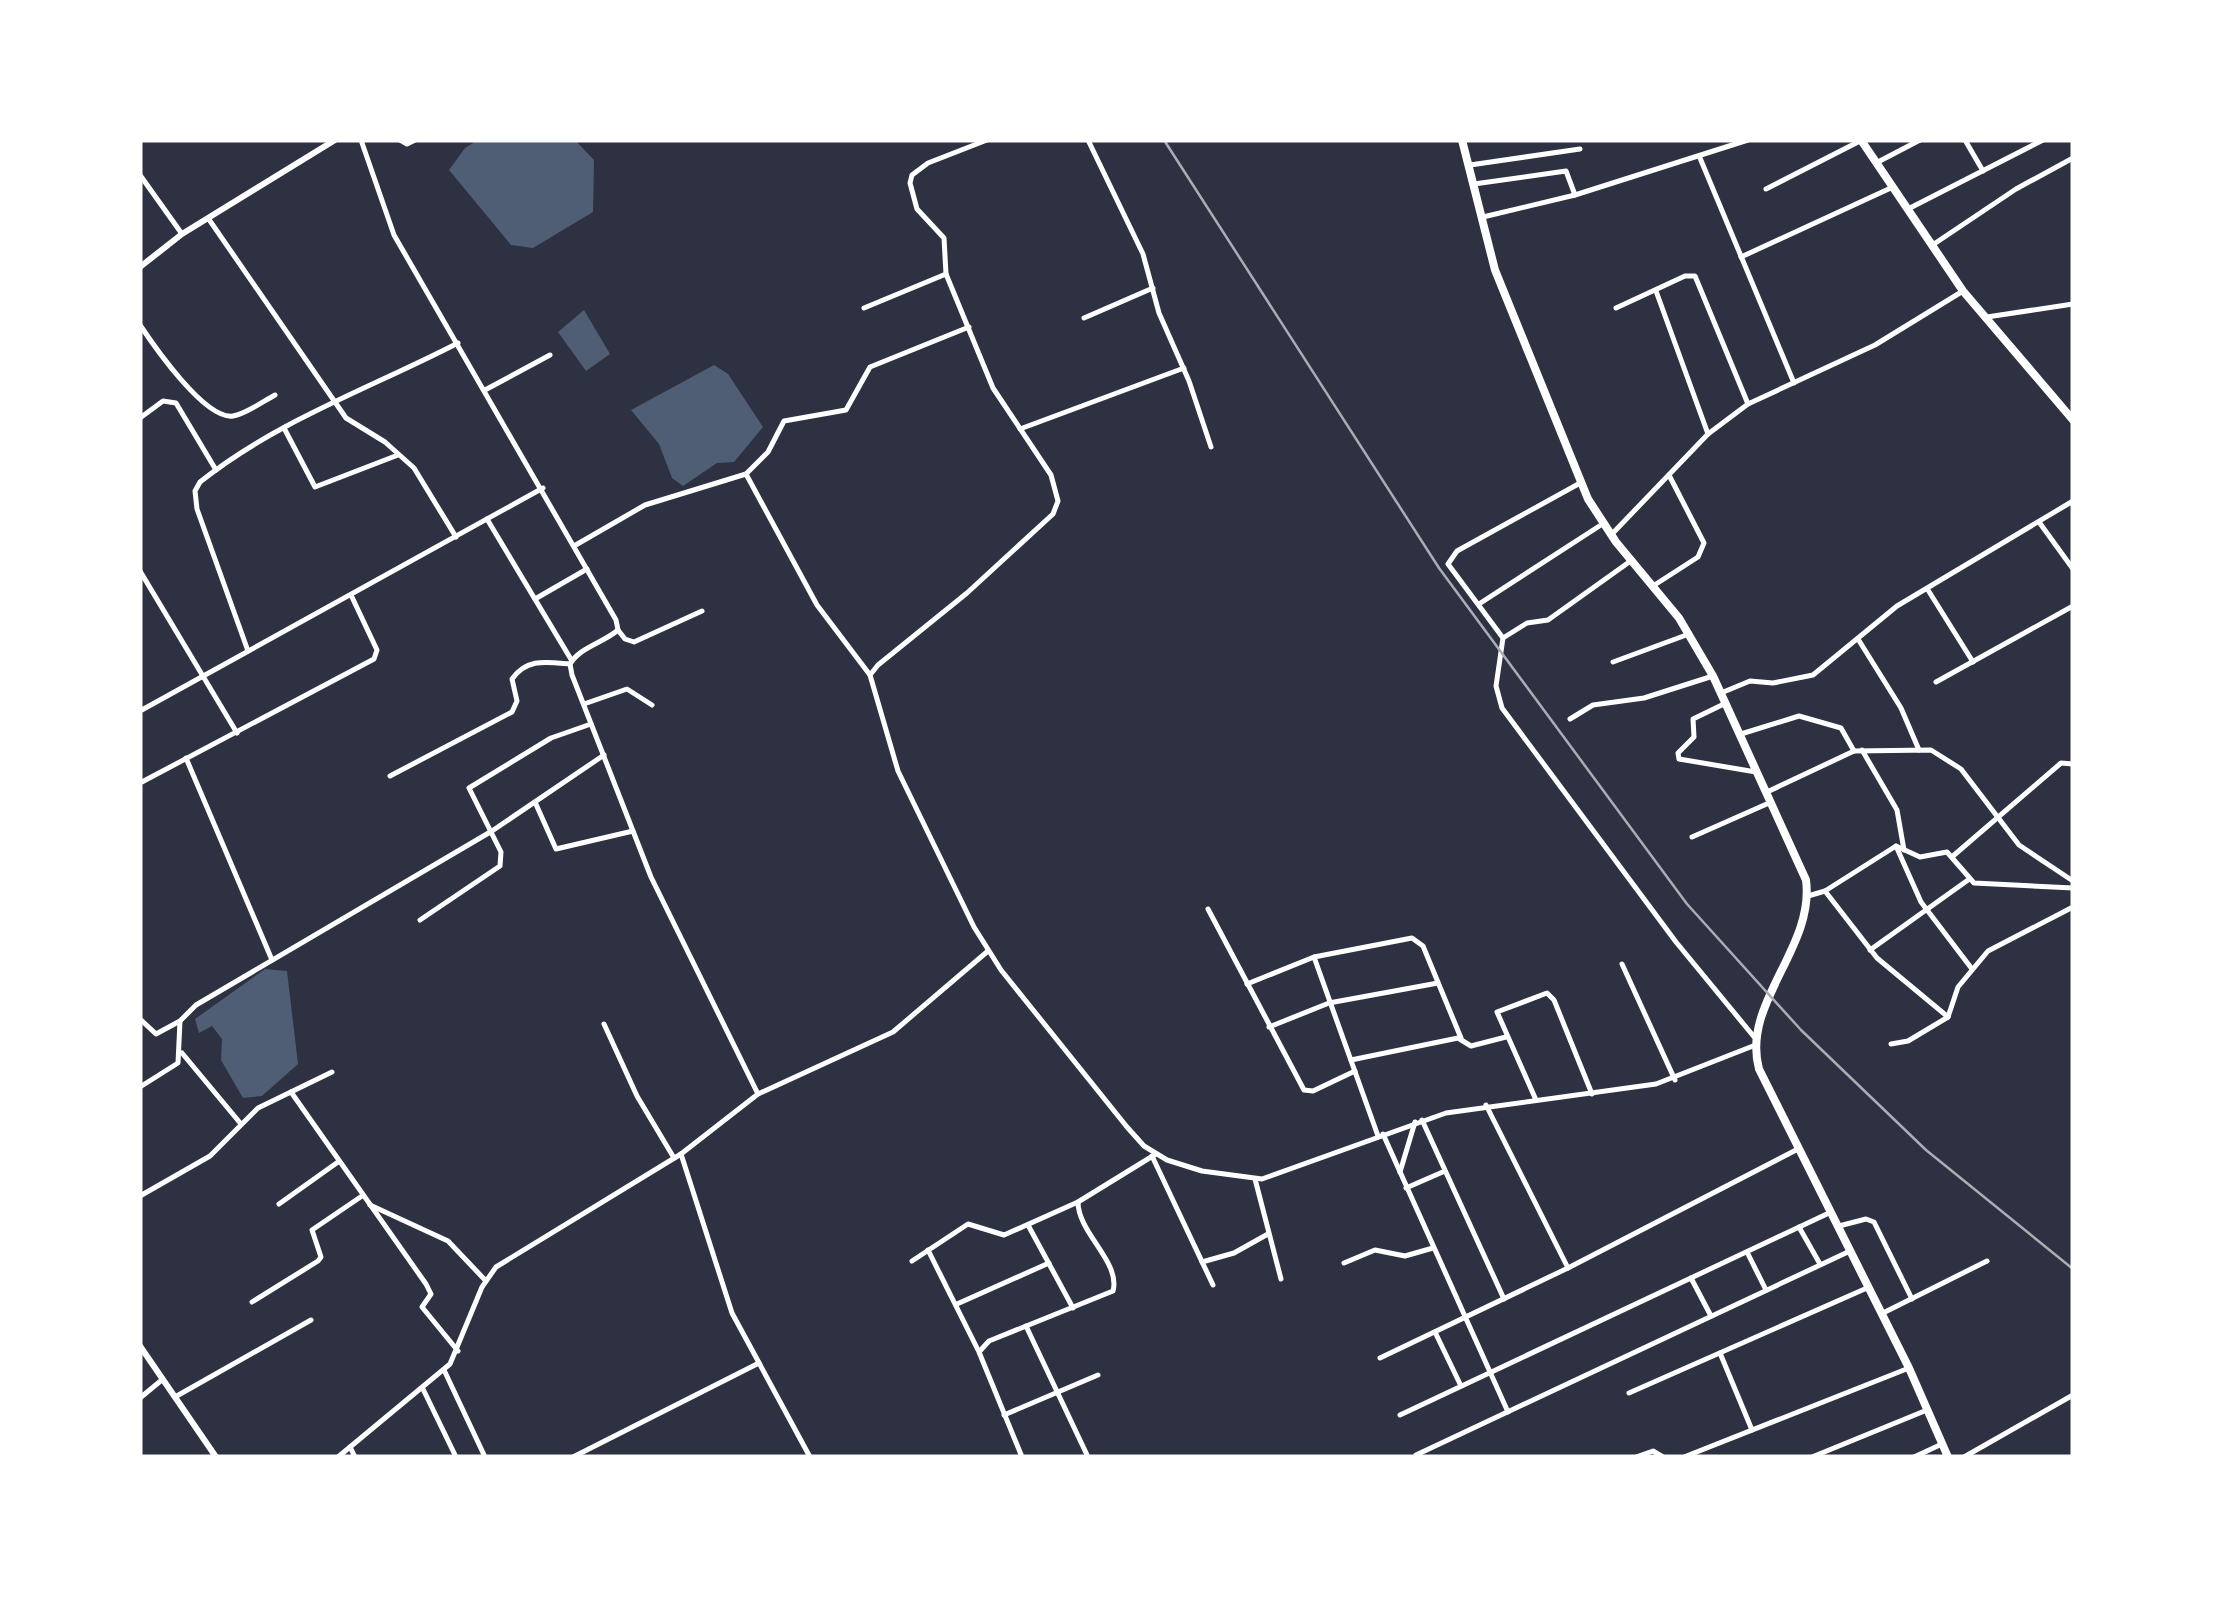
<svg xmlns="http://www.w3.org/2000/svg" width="2213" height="1597" viewBox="0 0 2213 1597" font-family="'Space Grotesk',sans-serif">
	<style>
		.water { fill: #4f5d75 }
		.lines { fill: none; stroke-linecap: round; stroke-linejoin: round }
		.minor { stroke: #fff; stroke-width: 5 }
		.tertiary { stroke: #fff; stroke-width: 6 }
		.secondary { stroke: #fff; stroke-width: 8 }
		.primary { stroke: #fff; stroke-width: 8 }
		.rail { stroke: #abadb3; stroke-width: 2.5 }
	</style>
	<rect width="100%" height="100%" fill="#2d3142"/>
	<g class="water">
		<path d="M478 140H575L594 160 593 212 533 248 511 245 449 170 465 148Z"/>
		<path d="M584 310 610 354 586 371 558 332Z"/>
		<path d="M714 365 728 374 763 427 734 462 717 463 683 486 672 478 659 444 631 410Z"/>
		<path d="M265 969 287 971 298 1064 262 1096 243 1098 221 1060 222 1039 212 1026 199 1033 195 1019Z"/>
	</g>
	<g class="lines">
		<g class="minor">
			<path d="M361 140 394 235 616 620 618 630C603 643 580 647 570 664L572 675 651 877 758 1094"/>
			<path d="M400 140 407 144 415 140"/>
			<path d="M987 140 928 163 912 175 910 183 917 209 944 238 946 274 993 388 1051 475 1058 501 1053 514 967 593 878 665 870 675 898 771 974 927 1001 970 1127 1127 1144 1146 1167 1160 1202 1171 1262 1179 1446 1113 1656 1084 1753 1046"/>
			<path d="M1088 140 1143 254 1159 313 1189 381 1211 447"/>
			<path d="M1965 140 1983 171"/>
			<path d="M1700 158 1794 383"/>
			<path d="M1876 163 1920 140"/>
			<path d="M1470 165 1580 149"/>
			<path d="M140 175 182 234"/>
			<path d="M1474 184 1566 171 1575 195"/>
			<path d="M1766 189 1860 141"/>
			<path d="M1908 209 2043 140"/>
			<path d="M1483 217 1575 195 1748 140"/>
			<path d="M208 218 346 418 385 442 414 468 456 537"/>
			<path d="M1931 246 2016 189 2073 158"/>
			<path d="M1741 257 1893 187"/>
			<path d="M1656 291 1708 434"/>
			<path d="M864 308 946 274"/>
			<path d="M1616 308 1685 276H1695L1748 404"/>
			<path d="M1987 317 2073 304"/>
			<path d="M1084 318 1153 288"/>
			<path d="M140 325C154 346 205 420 233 416 246 414 262 402 275 395"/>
			<path d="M485 390 550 355"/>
			<path d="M140 418 163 401 176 403 216 470"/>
			<path d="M284 428 315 487 398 455"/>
			<path d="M1020 429 1184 368"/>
			<path d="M746 474 817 605 870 675"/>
			<path d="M1582 482 1457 551 1448 564 1503 638 1496 686 1502 708 1676 942 1755 1038"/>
			<path d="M487 519 572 661"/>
			<path d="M2039 522 2073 569"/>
			<path d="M1612 534 1708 434 1748 404 1875 345 1963 291"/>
			<path d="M574 546 645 505 746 474 768 452 784 421 846 410 870 367 969 327"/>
			<path d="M140 571 237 733"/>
			<path d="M1653 586 1698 557 1704 543 1669 475"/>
			<path d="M1928 590 1973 662"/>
			<path d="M535 599 587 569"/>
			<path d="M1479 604 1604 523"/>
			<path d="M618 630 625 639 634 642 702 611"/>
			<path d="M1503 638 1527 623 1548 620 1632 560"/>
			<path d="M1858 639 1901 708 1919 750"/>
			<path d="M248 651 197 509 195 491 200 482C278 420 371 388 458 343"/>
			<path d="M1613 662 1689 634"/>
			<path d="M1936 682 2073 606"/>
			<path d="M1721 693 1750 681 1773 683 1813 675 1897 606 2073 501"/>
			<path d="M1726 703 1693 719 1694 737 1678 753 1679 759 1756 772"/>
			<path d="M584 704 627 689 652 705"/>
			<path d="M140 711 543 488"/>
			<path d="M1570 719 1593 705 1644 698 1713 676"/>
			<path d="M1741 734 1799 716 1841 728 1854 751"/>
			<path d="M1862 750 1897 810 1904 850"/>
			<path d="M186 758 272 960"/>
			<path d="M390 776 512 712 517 701 512 679C527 658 546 662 570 664"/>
			<path d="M140 783 374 659 377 650 351 595"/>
			<path d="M1767 792 1854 751 1931 750 1961 769 2019 845 2073 881"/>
			<path d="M535 802 556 849 633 831"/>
			<path d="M1692 837 1769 803"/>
			<path d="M1896 846 1921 902 1972 969"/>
			<path d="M1953 856 2061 763 2073 764"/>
			<path d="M1825 891 1877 958 1948 1017"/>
			<path d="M1808 896 1825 891 1896 846 1920 857 1947 852 1974 883 2073 888"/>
			<path d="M1208 909 1304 1090 1313 1091 1355 1071"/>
			<path d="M420 920 500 866 501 852 469 788 551 738 591 724"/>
			<path d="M1870 950 1968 880"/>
			<path d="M1314 957 1378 1136"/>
			<path d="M1622 964 1675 1080"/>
			<path d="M1247 984 1314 957 1412 938 1423 946 1461 1038"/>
			<path d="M140 1019 156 1034 180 1021"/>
			<path d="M604 1024 637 1096 674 1158"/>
			<path d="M1269 1027 1329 1003 1438 983"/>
			<path d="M1891 1044 1908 1041 1948 1017 1958 987 1988 951 2073 907"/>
			<path d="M182 1053 241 1124"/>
			<path d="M1351 1060 1458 1038 1471 1046 1506 1037"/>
			<path d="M140 1087 178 1063 180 1021 196 1005 492 831 604 755"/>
			<path d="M291 1092 426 1284 431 1294 422 1307 458 1351"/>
			<path d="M1536 1100 1497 1012 1547 993 1554 1000 1592 1094"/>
			<path d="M1422 1120 1504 1299"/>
			<path d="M1383 1134 1508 1412"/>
			<path d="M681 1154 732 1313 810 1457"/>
			<path d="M1152 1156 1213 1285"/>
			<path d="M1400 1172 1415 1122"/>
			<path d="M1255 1179 1281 1279"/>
			<path d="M1406 1188 1445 1171"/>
			<path d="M140 1196 210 1156 258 1108 332 1072"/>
			<path d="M279 1204 338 1162"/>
			<path d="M370 1205 448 1241 486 1281"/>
			<path d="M1028 1225 1073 1308"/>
			<path d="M1839 1226 1866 1219 1874 1222 1912 1299"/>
			<path d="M1799 1227 1820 1264"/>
			<path d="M928 1250 978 1350"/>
			<path d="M1747 1252 1766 1290"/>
			<path d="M912 1261 968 1224 1004 1235 1078 1202"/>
			<path d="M1202 1262 1234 1253 1268 1234"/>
			<path d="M1344 1263 1375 1250 1405 1256 1433 1248"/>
			<path d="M1568 1268 1798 1149"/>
			<path d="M1691 1278 1711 1316"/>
			<path d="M252 1302 318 1261 321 1257 312 1230 362 1196"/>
			<path d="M957 1304 1049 1263"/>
			<path d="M1883 1313 1987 1261"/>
			<path d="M1026 1326 1088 1457"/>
			<path d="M1435 1332 1461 1386"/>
			<path d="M1720 1353 1752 1430"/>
			<path d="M1380 1358 1568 1268 1486 1105"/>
			<path d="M444 1370 485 1457"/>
			<path d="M423 1389 456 1457"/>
			<path d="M1629 1393 1867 1288"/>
			<path d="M175 1397 311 1320"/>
			<path d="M140 1398 163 1379"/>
			<path d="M1004 1415 1098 1375"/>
			<path d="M1400 1415 1829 1213"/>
			<path d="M350 1447 355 1457"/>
			<path d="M1416 1455 1850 1251"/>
			<path d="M338 1457 450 1364 482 1287 496 1267 681 1154 758 1094 893 1032 988 951"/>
			<path d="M573 1457 759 1363"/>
			<path d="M1022 1457 979 1352 989 1341 1113 1291C1121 1262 1078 1233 1078 1202L1156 1154"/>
			<path d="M1636 1457 1653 1451 1663 1457"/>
			<path d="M1684 1457 1909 1368"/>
			<path d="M1812 1457 1927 1410"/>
			<path d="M1914 1457 1942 1444"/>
			<path d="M1964 1457 2073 1395"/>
		</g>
		<g class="tertiary">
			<path d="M140 267 182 234 335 140"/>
			<path d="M140 1346 216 1457"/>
		</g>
		<path class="secondary" d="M1462 140 1495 270 1588 499 1616 542 1679 618 1713 676 1806 880C1815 948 1741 1003 1759 1069L1909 1368 1948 1457"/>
		<path class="primary" d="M1861 140 1963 291 2073 420"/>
		<path class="rail" d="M1164 140 1439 568 1687 904 1801 1030 1926 1150 2073 1269"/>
	</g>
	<rect width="2213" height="1597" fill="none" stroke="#ffffff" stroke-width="285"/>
</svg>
